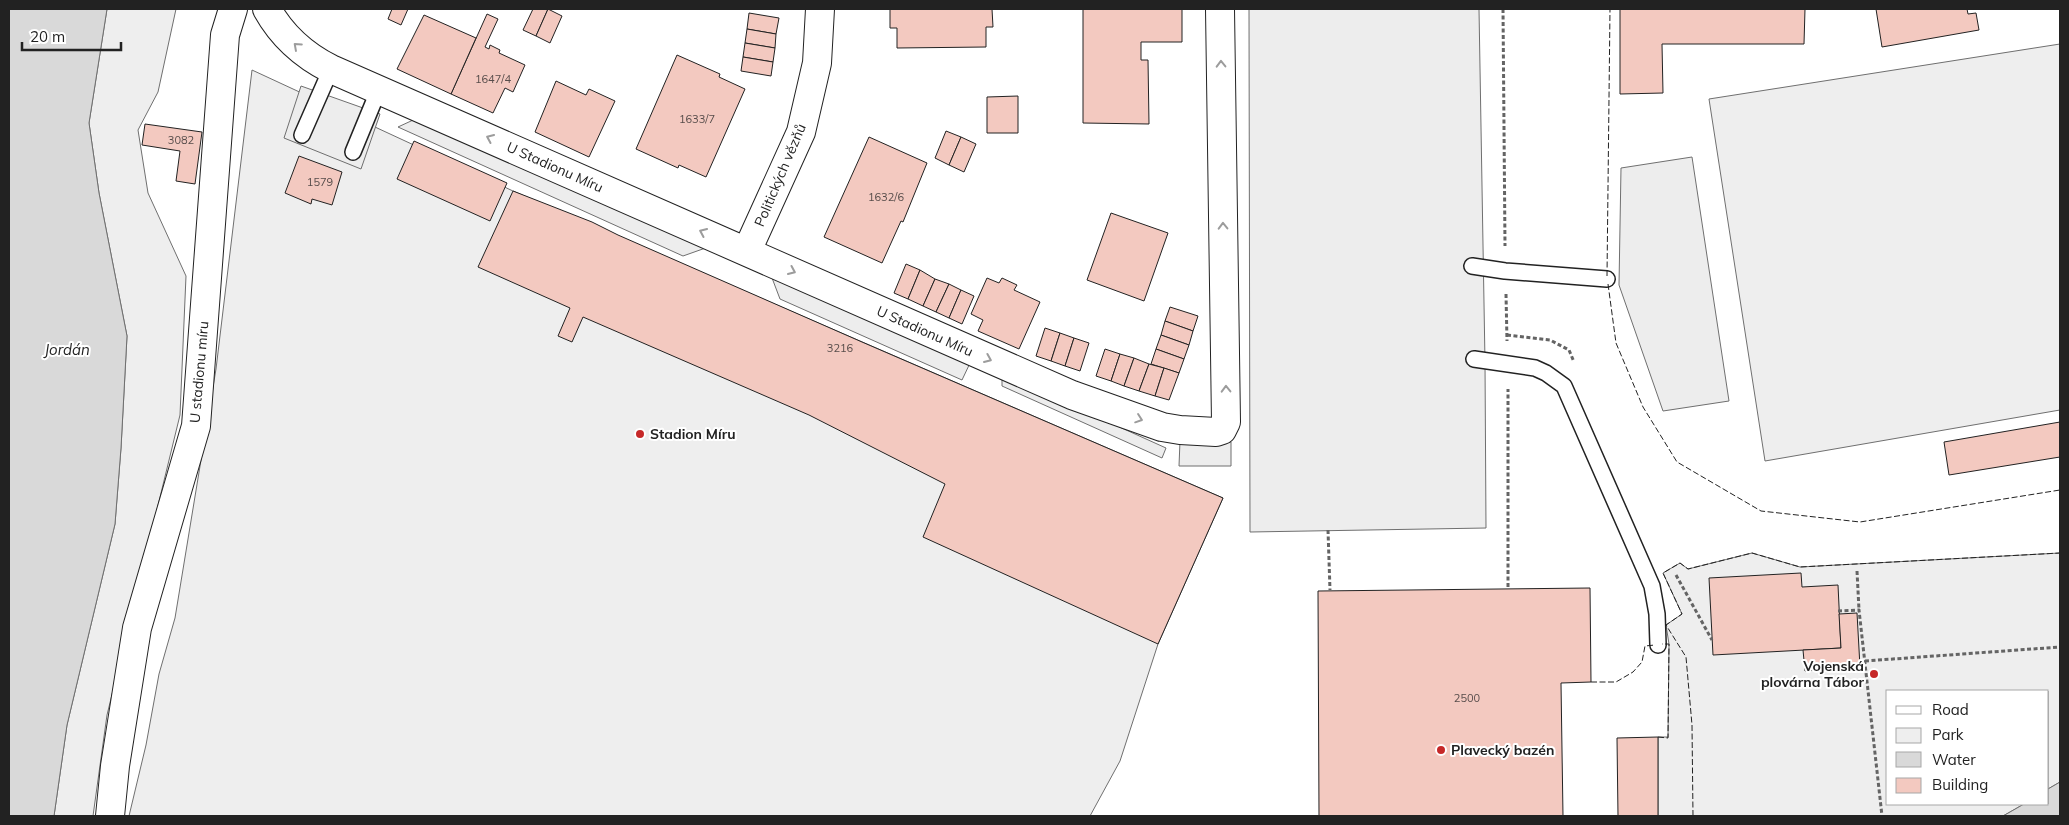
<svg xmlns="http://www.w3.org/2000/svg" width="2069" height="825" viewBox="0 0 2069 825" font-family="Mulish,sans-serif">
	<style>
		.green { fill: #eee; stroke: #6f6f6f }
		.parking { fill: #ededed; stroke: #6f6f6f }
		.water { fill: #d9d9d9; stroke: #6f6f6f }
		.building { fill: #f3c9c0; stroke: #222 }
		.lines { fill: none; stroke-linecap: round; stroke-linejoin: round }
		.service-casing { stroke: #222; stroke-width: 18 }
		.minor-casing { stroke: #222; stroke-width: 30 }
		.path { stroke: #646464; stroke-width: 3; stroke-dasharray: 4 2.5; stroke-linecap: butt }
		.service { stroke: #fff; stroke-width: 15 }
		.minor { stroke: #fff; stroke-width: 28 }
		.fence { stroke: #222; stroke-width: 1; stroke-dasharray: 6 2.5; stroke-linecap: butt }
		.oneway { stroke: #9c9c9c }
		.poi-dot { fill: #c62828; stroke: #fff; stroke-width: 2 }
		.labels { text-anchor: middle; stroke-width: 4; stroke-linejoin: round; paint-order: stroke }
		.number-label { font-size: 11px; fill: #564c4a }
		.street-label { font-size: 14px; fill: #222; stroke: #fff }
		.poi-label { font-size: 14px; font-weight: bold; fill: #222; stroke: #fff; text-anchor: start }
		.water-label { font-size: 15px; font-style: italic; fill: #222; stroke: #fff }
	</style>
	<rect width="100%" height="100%" fill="#fff"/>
	<g class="green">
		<path d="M107 9H176L158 92 138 130 148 193 186 276 180 415 107 715 93 816H54L67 725 115 524 121 448 127 336 99 193 89 123Z"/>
		<path d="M2060 44V410L1765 461 1709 99Z"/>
		<path d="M252 70 513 191 1223 498 1158 644 1120 761 1090 816H129L146 745 159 674 175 618 216 369Z"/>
		<path d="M1752 553 1800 567 2060 553V782L2048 789V691H1888V804H2024L2003 816H1658V737H1668L1669 644 1666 625 1682 614 1663 573 1680 563 1688 569Z"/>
	</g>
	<g class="parking">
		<path d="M1249 9H1479L1485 362 1486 528 1250 532Z"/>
		<path d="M301 86 380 114 361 169 284 138Z"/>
		<path d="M424 115 714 245 683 256 398 127Z"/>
		<path d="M1692 157 1729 401 1663 411 1619 285 1621 168Z"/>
		<path d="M769 270 971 361 962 380 780 299Z"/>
		<path d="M1002 374 1166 448 1162 458 1002 386Z"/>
		<path d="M1180 441 1231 442V466H1179Z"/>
	</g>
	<g class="water">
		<path d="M9 9H107L89 123 99 193 127 336 121 448 115 524 67 725 54 816H9Z"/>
		<path d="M2060 782V816H2003L2024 804H2048V789Z"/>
	</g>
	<g class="building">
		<path d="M392 9H408L401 25 388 19Z"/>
		<path d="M533 9H548L536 36 523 30Z"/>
		<path d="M548 9 562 16 550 43 536 36Z"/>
		<path d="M890 9H992L993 27H986V47L897 48V28H890Z"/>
		<path d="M1083 9H1182V42H1141V60H1148L1149 124 1083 123Z"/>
		<path d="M1620 9H1805L1804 44H1662L1663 93 1620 94Z"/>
		<path d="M1876 9H1967L1968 14 1976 13 1979 30 1882 47Z"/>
		<path d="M749 13 779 18 776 34 747 29Z"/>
		<path d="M487 14 498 19 485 47 489 49 490 45 500 50 499 53 525 65 513 92 505 88 493 113 451 94Z"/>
		<path d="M424 15 476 38 451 94 397 69Z"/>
		<path d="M747 29 776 34 775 48 745 43Z"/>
		<path d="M745 43 775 48 773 62 743 57Z"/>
		<path d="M677 55 720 74 719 77 745 89 706 177 679 165 678 168 636 149Z"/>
		<path d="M743 57 773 62 771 76 741 71Z"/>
		<path d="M556 81 586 95 589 89 615 101 589 157 535 132Z"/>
		<path d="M1018 96V133H987V97Z"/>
		<path d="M145 124 202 132 195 184 176 181 180 151 142 145Z"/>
		<path d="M946 131 961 137 949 165 935 158Z"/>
		<path d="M869 137 927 163 903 222 901 221 882 263 824 237Z"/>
		<path d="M961 137 976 144 964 172 949 165Z"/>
		<path d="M414 141 507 183 490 221 397 179Z"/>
		<path d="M299 156 342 172 332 205 312 199 311 204 285 193Z"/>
		<path d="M513 191 592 222 618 235 862 342 1223 498 1158 644 923 537 945 484 809 415 583 317 572 342 558 336 570 308 478 267Z"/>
		<path d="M1111 213 1168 233 1144 301 1087 280Z"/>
		<path d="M906 264 920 270 908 299 894 293Z"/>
		<path d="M920 270 935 279 923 306 908 299Z"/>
		<path d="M987 278 999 283 1002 278 1017 285 1014 290 1040 302 1019 349 978 331 983 320 971 314Z"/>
		<path d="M935 279 949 284 936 312 923 306Z"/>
		<path d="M949 284 961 290 949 318 936 312Z"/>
		<path d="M961 290 974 296 962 324 949 318Z"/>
		<path d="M1170 307 1198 316 1193 331 1165 321Z"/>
		<path d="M1165 321 1193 331 1189 345 1161 335Z"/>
		<path d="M1045 328 1060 333 1051 361 1036 356Z"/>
		<path d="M1060 333 1074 338 1065 366 1051 361Z"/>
		<path d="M1161 335 1189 345 1184 359 1156 349Z"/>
		<path d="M1074 338 1089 343 1080 371 1065 366Z"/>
		<path d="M1105 349 1120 354 1111 381 1096 376Z"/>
		<path d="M1156 349 1184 359 1179 373 1151 364Z"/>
		<path d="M1120 354 1134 358 1124 386 1111 381Z"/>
		<path d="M1134 358 1149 364 1139 391 1124 386Z"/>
		<path d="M1149 364 1164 368 1155 396 1139 391Z"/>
		<path d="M1164 368 1179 373 1169 400 1155 396Z"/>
		<path d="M2060 422V457L1949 475 1944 442Z"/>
		<path d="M1801 573 1802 587 1838 585 1841 648 1713 655 1709 578Z"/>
		<path d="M1590 588 1591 682 1561 683 1563 816H1319L1318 591Z"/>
		<path d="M1857 613 1860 667 1805 671 1803 650 1841 648 1839 614Z"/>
		<path d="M1658 737V816H1618L1617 738Z"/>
	</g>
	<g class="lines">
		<g class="service-casing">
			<g id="service">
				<path d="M302 135 331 69"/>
				<path d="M353 152 379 89"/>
				<path d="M1472 266 1505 271 1607 279"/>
				<path d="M1474 359 1535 368 1546 373 1564 386 1652 586 1657 614 1658 645"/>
			</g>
		</g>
		<g class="minor-casing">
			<g id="minor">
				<path d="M267 9C282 36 303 55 331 69L1072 395 1162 427 1180 430 1216 432 1222 430 1226 422 1220 9"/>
				<path d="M747 251 801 132 817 63 820 9"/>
				<path d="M110 816 115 766 137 628 196 426 225 35 233 9"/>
			</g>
		</g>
		<g class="path">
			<path d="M1503 9 1505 246"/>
			<path d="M1506 294 1507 341"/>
			<path d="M1507 335 1550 340 1569 350 1574 362"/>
			<path d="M1328 530 1330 590"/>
			<path d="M1857 571 1859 610"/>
			<path d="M1676 575 1712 640"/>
			<path d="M1508 587V389"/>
			<path d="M1838 611 1859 610 1882 816"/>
			<path d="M1865 661 2060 647"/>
		</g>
		<use href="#service" class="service"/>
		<use href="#minor" class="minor"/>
		<g class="fence">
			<path d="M1607 276 1610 9"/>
			<path d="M1608 284 1616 343 1643 407 1677 462 1761 511 1860 522 2060 490"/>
			<path d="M1591 682H1616L1633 672 1642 662 1645 646 1655 645"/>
			<path d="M1658 737 1668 738 1669 644H1662"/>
			<path d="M1693 816 1692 725 1686 657 1666 625 1682 614 1663 573 1680 563 1688 569 1752 553 1800 567 2060 553"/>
		</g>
	</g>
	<defs><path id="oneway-chevron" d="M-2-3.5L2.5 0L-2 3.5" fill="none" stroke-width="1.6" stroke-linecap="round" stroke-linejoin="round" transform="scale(1.25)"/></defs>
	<g class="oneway">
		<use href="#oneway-chevron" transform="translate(297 46) rotate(-138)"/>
		<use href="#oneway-chevron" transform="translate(1221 64) rotate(-91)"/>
		<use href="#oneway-chevron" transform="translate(490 138) rotate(-156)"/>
		<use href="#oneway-chevron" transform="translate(1223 226) rotate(-91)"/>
		<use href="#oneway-chevron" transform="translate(703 232) rotate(-156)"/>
		<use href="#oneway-chevron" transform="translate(792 271) rotate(24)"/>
		<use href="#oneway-chevron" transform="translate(988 359) rotate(23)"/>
		<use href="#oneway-chevron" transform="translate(1226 389) rotate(-91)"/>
		<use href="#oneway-chevron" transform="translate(1139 419) rotate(19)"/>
	</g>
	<g class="poi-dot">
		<circle cx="640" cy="434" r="5"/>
		<circle cx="1874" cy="674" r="5"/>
		<circle cx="1441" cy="750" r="5"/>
	</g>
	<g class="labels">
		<g class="number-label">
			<text x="493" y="83">1647/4</text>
			<text x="697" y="123">1633/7</text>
			<text x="181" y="144">3082</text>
			<text x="320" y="186">1579</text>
			<text x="886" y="201">1632/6</text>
			<text x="840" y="352">3216</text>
			<text x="1467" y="702">2500</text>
		</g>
		<g class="street-label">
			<text transform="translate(555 167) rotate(24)" y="5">U Stadionu Míru</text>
			<text transform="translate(780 175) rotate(-67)" y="5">Politických vězňů</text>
			<text transform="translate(925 331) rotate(24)" y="5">U Stadionu Míru</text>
			<text transform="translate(199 372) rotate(-85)" y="5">U stadionu míru</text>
		</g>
		<g class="poi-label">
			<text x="650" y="439">Stadion Míru</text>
			<text x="1864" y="671" text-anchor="end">Vojenská<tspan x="1864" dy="16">plovárna Tábor</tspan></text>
			<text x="1451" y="755">Plavecký bazén</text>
		</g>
		<g class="water-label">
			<text x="67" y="355">Jordán</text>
		</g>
	</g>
	<rect width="2069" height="825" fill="none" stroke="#222222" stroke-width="20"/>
	<rect x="1886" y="690" width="162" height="115" fill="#ffffff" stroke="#a7a7a7"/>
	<rect x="1896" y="706" width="25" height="8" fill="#ffffff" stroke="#a7a7a7"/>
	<text x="1932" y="715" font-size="15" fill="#222222">Road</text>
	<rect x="1896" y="728" width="25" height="15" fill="#eeeeee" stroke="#a7a7a7"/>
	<text x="1932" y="740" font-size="15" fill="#222222">Park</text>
	<rect x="1896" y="752" width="25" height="15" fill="#d9d9d9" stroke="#a7a7a7"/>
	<text x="1932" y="765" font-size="15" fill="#222222">Water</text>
	<rect x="1896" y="778" width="25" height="15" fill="#f3c9c0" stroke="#a7a7a7"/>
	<text x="1932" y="790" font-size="15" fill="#222222">Building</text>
	<path d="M22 42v8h99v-8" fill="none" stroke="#222222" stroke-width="2.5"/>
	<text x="30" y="42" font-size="15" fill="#222222" stroke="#ffffff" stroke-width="4" paint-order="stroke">20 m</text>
</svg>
